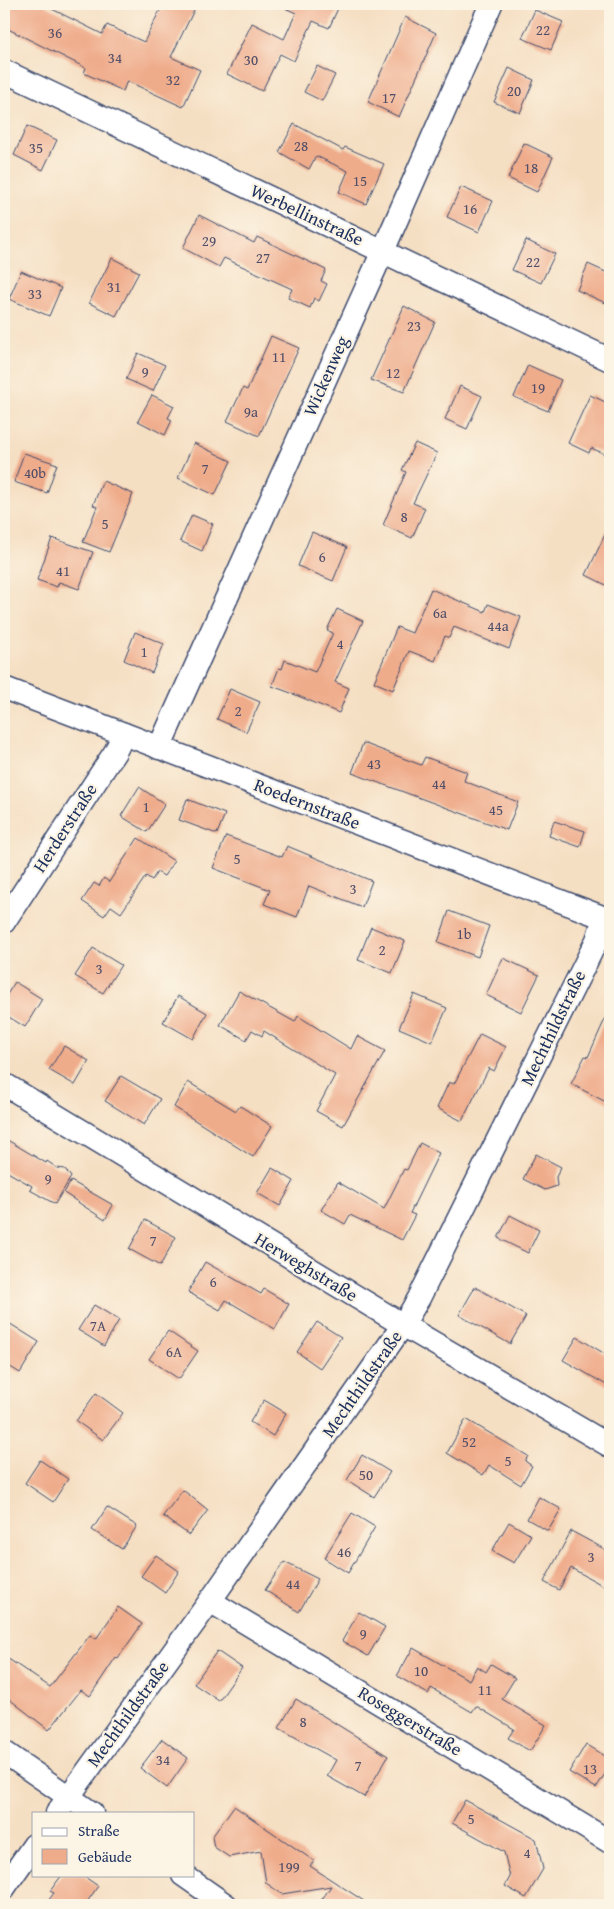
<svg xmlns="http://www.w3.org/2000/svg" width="614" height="1909" viewBox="0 0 614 1909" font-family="'Gentium Book Plus',serif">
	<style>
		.building { fill: #efac8b }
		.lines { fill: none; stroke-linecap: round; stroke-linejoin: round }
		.street-casing { stroke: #3c496d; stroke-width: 25 }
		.street { stroke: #fff; stroke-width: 22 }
		.labels { text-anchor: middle; stroke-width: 4.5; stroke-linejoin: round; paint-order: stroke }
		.number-label { font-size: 15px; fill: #504e69 }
		.street-label { font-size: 18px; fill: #1b2f5e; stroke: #fcf5e5 }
	</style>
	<rect width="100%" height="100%" fill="#fcf5e5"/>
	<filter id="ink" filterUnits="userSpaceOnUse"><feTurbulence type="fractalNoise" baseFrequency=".02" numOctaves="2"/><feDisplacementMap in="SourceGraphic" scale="10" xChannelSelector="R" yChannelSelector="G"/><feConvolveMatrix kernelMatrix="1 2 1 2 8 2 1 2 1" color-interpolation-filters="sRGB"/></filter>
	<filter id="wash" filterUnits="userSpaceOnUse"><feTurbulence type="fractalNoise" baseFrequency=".0096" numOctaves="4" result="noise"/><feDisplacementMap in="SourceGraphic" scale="20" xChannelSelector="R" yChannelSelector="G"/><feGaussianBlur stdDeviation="1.12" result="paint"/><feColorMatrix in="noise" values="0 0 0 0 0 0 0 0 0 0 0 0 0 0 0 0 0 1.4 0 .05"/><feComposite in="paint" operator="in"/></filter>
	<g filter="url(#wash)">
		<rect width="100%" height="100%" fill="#f5dfc3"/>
		<g id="blocks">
			<g class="building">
				<path d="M4 4H42L102 34 107 25 144 42 163 4H197L171 57 200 70 183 107 127 81 123 91 84 73 86 68 4 27Z"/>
				<path d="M276 4H340L329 28 313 21 294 61 280 54 262 91 227 74 252 23 284 39 296 13Z"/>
				<path d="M535 10 563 22 551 50 522 38Z"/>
				<path d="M405 17 436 33 399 117 368 102Z"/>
				<path d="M317 66 335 75 322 101 304 92Z"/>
				<path d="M509 68 534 80 520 113 494 102Z"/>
				<path d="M294 124 343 150 345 147 384 164 366 204 339 192 348 171 316 156 309 169 279 152Z"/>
				<path d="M27 126 57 140 43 170 14 155Z"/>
				<path d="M524 143 553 157 537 192 508 178Z"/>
				<path d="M461 187 493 201 479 232 447 217Z"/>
				<path d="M199 215 254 243 257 237 326 270 321 281 327 284 319 301 314 298 310 308 288 298 292 289 224 258 219 267 183 248Z"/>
				<path d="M526 240 555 254 541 283 512 270Z"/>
				<path d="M112 258 139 272 116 316 89 303Z"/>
				<path d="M588 264 610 274V305L577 290Z"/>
				<path d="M21 271 61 288 49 316 9 299Z"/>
				<path d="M404 306 435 322 404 392 371 380Z"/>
				<path d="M271 336 299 348 259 436 227 421 243 388 247 390Z"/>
				<path d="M138 353 165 365 153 391 126 379Z"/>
				<path d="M528 365 561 380 548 411 514 397Z"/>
				<path d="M460 386 482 396 467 429 445 419Z"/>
				<path d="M152 395 174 406 168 418 172 420 165 435 138 421Z"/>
				<path d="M590 395 610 404V442L605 454 591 448 589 453 568 443Z"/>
				<path d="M194 443 231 461 215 495 178 478Z"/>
				<path d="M415 443 437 453 413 503 425 508 412 538 383 525 406 472 402 470Z"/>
				<path d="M24 453 57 464 47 493 14 482Z"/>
				<path d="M103 481 133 494 109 552 83 542 97 507 93 505Z"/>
				<path d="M192 515 213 524 202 551 180 541Z"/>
				<path d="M610 524V587L586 575Z"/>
				<path d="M312 532 347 547 333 581 298 566Z"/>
				<path d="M52 538 93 552 79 589 59 582 57 587 37 580Z"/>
				<path d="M431 589 485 612 488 604 521 617 509 649 454 627 449 638 445 636 435 661 409 651 393 690 374 682 397 627 412 633Z"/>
				<path d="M337 609 363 621 335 682 349 688 339 713 291 693 272 686 279 668 282 669 285 660 315 672 333 633 327 630Z"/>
				<path d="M135 632 164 644 152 673 124 660Z"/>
				<path d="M230 689 260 702 246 732 217 719Z"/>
				<path d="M363 743 421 765 425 757 467 772 464 781 518 802 507 830 352 773Z"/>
				<path d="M139 787 165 804 147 832 121 816Z"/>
				<path d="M187 799 225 814 217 834 179 820Z"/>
				<path d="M554 821 585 831 580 847 549 836Z"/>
				<path d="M226 836 282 857 287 846 372 881 362 907 309 886 297 917 264 904 270 890 213 868Z"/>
				<path d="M138 838 174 861 164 876 157 872 152 880 146 876 121 913 111 906 104 916 82 901 94 883 99 886 104 878 109 882Z"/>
				<path d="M449 911 489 926 478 957 438 942Z"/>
				<path d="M371 927 405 941 392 973 358 960Z"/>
				<path d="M93 948 121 965 103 993 75 976Z"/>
				<path d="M503 958 539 975 521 1012 486 995Z"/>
				<path d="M15 982 42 999 25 1027 4 1014V999Z"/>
				<path d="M239 991 295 1022 298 1016 351 1049 357 1036 385 1051 343 1126 316 1111 335 1075 264 1031 262 1036 252 1030 246 1040 220 1025Z"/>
				<path d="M414 994 447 1008 432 1042 399 1028Z"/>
				<path d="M178 996 207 1013 193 1039 163 1022Z"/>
				<path d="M610 1008V1104L571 1084 585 1056 588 1057Z"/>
				<path d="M480 1034 506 1047 494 1071 489 1068 462 1121 437 1108 449 1082 454 1084Z"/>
				<path d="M64 1046 89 1061 75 1085 49 1070Z"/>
				<path d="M121 1076 160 1099 144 1125 105 1101Z"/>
				<path d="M188 1082 236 1111 240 1106 272 1126 253 1157 174 1107Z"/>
				<path d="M4 1138 46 1163 47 1161 57 1168 65 1169 71 1177 55 1204 30 1190 32 1186 4 1170Z"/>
				<path d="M420 1143 439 1153 410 1213 415 1215 402 1240 350 1215 345 1224 321 1210 338 1182 384 1209 404 1169 407 1170Z"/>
				<path d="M536 1154 561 1167 556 1177 557 1186 545 1190 523 1179Z"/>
				<path d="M272 1168 294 1181 280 1206 257 1193Z"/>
				<path d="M71 1181 113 1205 105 1220 64 1193Z"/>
				<path d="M510 1215 539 1230 528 1253 498 1238Z"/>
				<path d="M145 1220 176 1237 160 1266 129 1249Z"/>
				<path d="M205 1262 261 1294 264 1289 289 1304 275 1329 226 1300 220 1310 188 1292Z"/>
				<path d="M475 1287 526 1316 510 1344 459 1315Z"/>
				<path d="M94 1305 119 1320 104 1346 78 1330Z"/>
				<path d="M4 1320 39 1342 20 1373 4 1363Z"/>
				<path d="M317 1322 341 1337 320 1368 297 1352Z"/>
				<path d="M168 1331 198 1351 179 1379 149 1359Z"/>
				<path d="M577 1337 610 1357V1387L563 1360Z"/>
				<path d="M96 1393 123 1413 103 1440 76 1421Z"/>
				<path d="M264 1400 286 1413 273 1436 250 1422Z"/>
				<path d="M466 1419 528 1456 525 1461 532 1466 521 1485 489 1465 483 1475 447 1453Z"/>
				<path d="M362 1455 390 1472 374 1497 347 1480Z"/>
				<path d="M40 1460 68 1479 53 1502 25 1483Z"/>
				<path d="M183 1490 208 1510 189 1535 163 1516Z"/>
				<path d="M539 1497 561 1509 548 1531 527 1519Z"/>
				<path d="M107 1507 137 1526 122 1549 92 1530Z"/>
				<path d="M352 1513 375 1527 348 1573 324 1558Z"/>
				<path d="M509 1522 531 1535 514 1563 492 1551Z"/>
				<path d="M571 1531 610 1552V1574L604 1586 571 1568 559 1590 544 1582Z"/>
				<path d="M156 1555 179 1571 165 1593 141 1576Z"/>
				<path d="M284 1562 318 1579 299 1612 265 1590Z"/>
				<path d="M118 1607 142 1624 118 1658 116 1657 90 1696 81 1690 49 1730 4 1695V1656L50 1687 90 1635 96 1639Z"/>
				<path d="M359 1612 385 1627 368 1656 342 1641Z"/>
				<path d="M413 1648 469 1680 477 1666 486 1672 491 1664 515 1678 502 1699 546 1725 530 1751 508 1738 514 1729 476 1706 472 1712 431 1688 428 1694 397 1676Z"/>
				<path d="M217 1651 242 1668 219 1701 194 1684Z"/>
				<path d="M296 1699 388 1756 364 1797 327 1776 336 1760 279 1728Z"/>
				<path d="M162 1739 188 1758 167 1788 140 1768Z"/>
				<path d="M586 1744 610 1759V1766L596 1788 569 1772Z"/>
				<path d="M465 1800 536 1839 543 1869 526 1898 505 1886 510 1877 504 1852 452 1823Z"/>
				<path d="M234 1806 314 1861 310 1866 370 1905H318L331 1886 282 1894 266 1883 261 1851 229 1857 214 1847 212 1837Z"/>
				<path d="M62 1875H82L98 1886 85 1905H45L54 1893 50 1891Z"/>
			</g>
		</g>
	</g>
	<g filter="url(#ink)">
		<use href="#blocks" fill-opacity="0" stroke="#3c496d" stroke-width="1"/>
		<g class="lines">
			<g class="street-casing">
				<g id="street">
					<path d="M4 71 610 360"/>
					<path d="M4 688 610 920"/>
					<path d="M159 748 383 251 491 4"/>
					<path d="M4 922 115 752 124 734"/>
					<path d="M4 1084 403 1325 610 1446"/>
					<path d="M210 1601 610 1842"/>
					<path d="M4 1752 92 1813"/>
					<path d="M57 1813 210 1601 403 1325 419 1298 597 940 604 918"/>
					<path d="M183 1875 226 1905"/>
					<path d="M4 1888 34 1845"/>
				</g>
			</g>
			<use href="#street" class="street"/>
		</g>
	</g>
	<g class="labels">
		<g class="number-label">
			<text x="543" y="35">22</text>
			<text x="55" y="38">36</text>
			<text x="115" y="63">34</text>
			<text x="251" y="65">30</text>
			<text x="173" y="85">32</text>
			<text x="514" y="96">20</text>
			<text x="389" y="103">17</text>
			<text x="301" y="151">28</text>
			<text x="36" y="153">35</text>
			<text x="531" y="173">18</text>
			<text x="360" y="186">15</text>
			<text x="470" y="214">16</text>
			<text x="209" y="246">29</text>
			<text x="263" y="263">27</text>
			<text x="533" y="267">22</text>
			<text x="114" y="292">31</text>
			<text x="35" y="299">33</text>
			<text x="414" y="331">23</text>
			<text x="279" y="362">11</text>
			<text x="145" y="377">9</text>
			<text x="393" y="378">12</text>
			<text x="538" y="393">19</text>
			<text x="251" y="417">9a</text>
			<text x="205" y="474">7</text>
			<text x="35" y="478">40b</text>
			<text x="404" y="522">8</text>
			<text x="105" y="529">5</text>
			<text x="322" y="562">6</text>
			<text x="63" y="576">41</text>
			<text x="440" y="618">6a</text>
			<text x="498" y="631">44a</text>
			<text x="340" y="649">4</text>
			<text x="144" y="657">1</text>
			<text x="238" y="716">2</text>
			<text x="374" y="769">43</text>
			<text x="439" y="789">44</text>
			<text x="146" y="812">1</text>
			<text x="496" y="815">45</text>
			<text x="237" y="864">5</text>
			<text x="353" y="894">3</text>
			<text x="464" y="939">1b</text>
			<text x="382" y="955">2</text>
			<text x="99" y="974">3</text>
			<text x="48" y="1184">9</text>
			<text x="153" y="1246">7</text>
			<text x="213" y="1287">6</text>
			<text x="98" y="1331">7A</text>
			<text x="174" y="1357">6A</text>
			<text x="469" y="1447">52</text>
			<text x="508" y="1466">5</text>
			<text x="366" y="1480">50</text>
			<text x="344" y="1557">46</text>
			<text x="591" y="1562">3</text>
			<text x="293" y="1589">44</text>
			<text x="363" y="1639">9</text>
			<text x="421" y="1676">10</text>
			<text x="485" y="1695">11</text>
			<text x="303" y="1727">8</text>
			<text x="163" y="1765">34</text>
			<text x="358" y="1771">7</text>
			<text x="590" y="1774">13</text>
			<text x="471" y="1824">5</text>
			<text x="527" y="1858">4</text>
			<text x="289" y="1872">199</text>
		</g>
		<g class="street-label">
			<text transform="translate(307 215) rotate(25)" y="6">Werbellinstraße</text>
			<text transform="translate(326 376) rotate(-66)" y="6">Wickenweg</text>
			<text transform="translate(307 804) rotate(21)" y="6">Roedernstraße</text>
			<text transform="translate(65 828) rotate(-57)" y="6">Herderstraße</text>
			<text transform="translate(553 1028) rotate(-64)" y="6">Mechthildstraße</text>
			<text transform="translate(306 1267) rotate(31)" y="6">Herweghstraße</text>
			<text transform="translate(362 1384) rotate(-55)" y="6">Mechthildstraße</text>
			<text transform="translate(128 1714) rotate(-54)" y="6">Mechthildstraße</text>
			<text transform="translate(410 1721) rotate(31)" y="6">Roseggerstraße</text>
		</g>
	</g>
	<rect width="614" height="1909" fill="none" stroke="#fcf5e5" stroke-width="20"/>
	<rect x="32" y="1812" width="162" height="65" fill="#fcf5e5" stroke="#a2a6af"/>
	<rect x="42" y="1828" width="25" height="8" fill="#ffffff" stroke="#a2a6af"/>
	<text x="78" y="1836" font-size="15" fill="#1b2f5e">Straße</text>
	<rect x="42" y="1849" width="25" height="15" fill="#efac8b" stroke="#a2a6af"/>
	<text x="78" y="1862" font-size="15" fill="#1b2f5e">Gebäude</text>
</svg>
